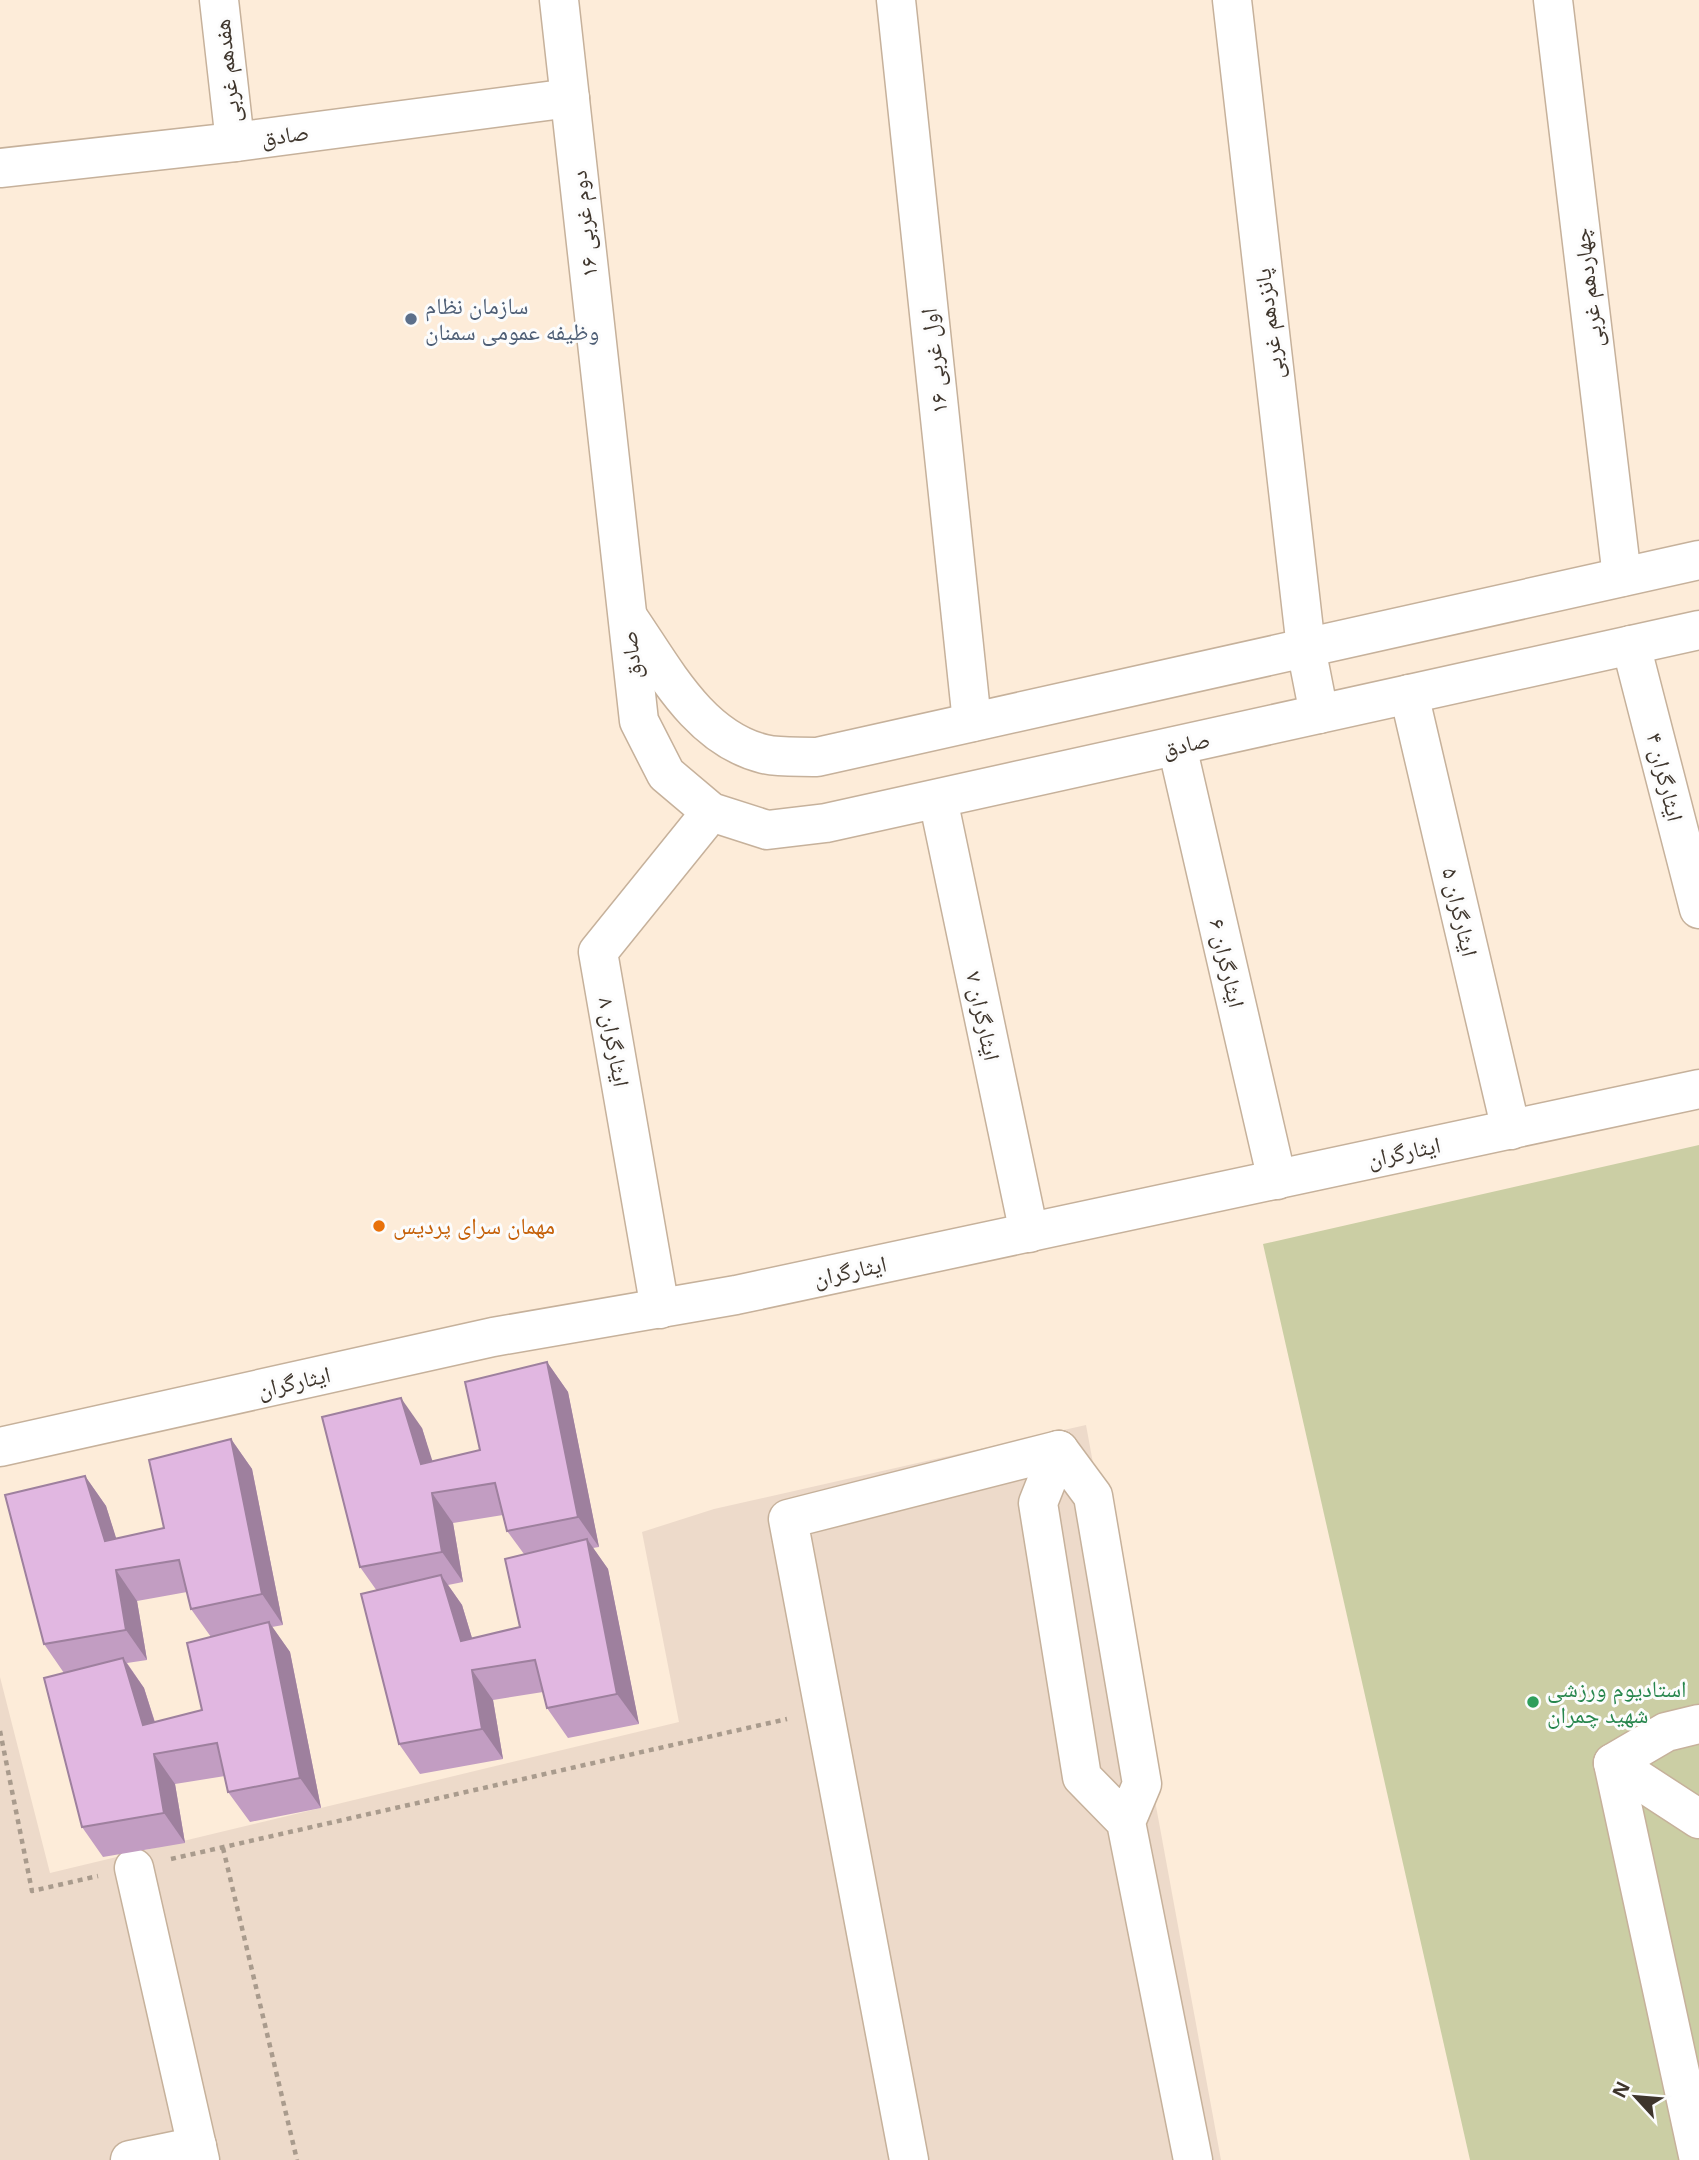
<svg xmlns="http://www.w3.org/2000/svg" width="1699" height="2160" viewBox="0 0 1699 2160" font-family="'Open Sans','Noto Naskh Arabic',sans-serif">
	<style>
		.commercial { fill: #eddaca }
		.green { fill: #cbcea4 }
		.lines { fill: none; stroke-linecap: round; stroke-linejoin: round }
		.minor-casing { stroke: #c6b19b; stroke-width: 41 }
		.path { stroke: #a99b8d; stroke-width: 4.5; stroke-dasharray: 5 5; stroke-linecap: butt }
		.minor { stroke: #fff; stroke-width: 38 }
		.wall { fill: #c29dc2; fill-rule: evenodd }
		.shaded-wall { fill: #9e809e }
		.building { fill: #e1b7e1; stroke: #9e809e; stroke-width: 2 }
		.service-dot { fill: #5c6f8a; stroke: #fcfcfc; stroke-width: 2.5 }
		.food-dot { fill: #e8710a; stroke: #fcfcfc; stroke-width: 2.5 }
		.leisure-dot { fill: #2e9e5b; stroke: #fcfcfc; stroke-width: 2.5 }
		.labels { text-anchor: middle; stroke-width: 6; stroke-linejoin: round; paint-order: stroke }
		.street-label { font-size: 23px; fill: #3e352c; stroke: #fcfcfc }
		.service-label { font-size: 23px; fill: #4e5e75; stroke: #fcfcfc; text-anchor: start }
		.food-label { font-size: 23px; fill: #c56008; stroke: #fcfcfc; text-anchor: start }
		.leisure-label { font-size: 23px; fill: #27864d; stroke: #fcfcfc; text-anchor: start }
	</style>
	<rect width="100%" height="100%" fill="#fdecd9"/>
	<path class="commercial" d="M1086 1425 1221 2160H0V1677L50 1873 679 1722 642 1532 714 1509Z"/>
	<path class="green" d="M1699 1145V2160H1470L1263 1244Z"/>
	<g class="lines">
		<g class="minor-casing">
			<g id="minor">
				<path d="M219 0 235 142"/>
				<path d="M559 0 639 721 666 774 711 812 767 830 826 823 1699 630"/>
				<path d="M896 0 972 722"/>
				<path d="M1232 0 1306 648 1319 714"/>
				<path d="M1553 0 1622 577"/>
				<path d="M0 168 235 142 570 98"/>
				<path d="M630 620C665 671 699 738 764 754 780 758 801 756 817 757L1699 560"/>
				<path d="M1631 645 1699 909"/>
				<path d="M1409 694 1511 1130"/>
				<path d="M1177 746 1277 1180"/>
				<path d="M938 799 1029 1233"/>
				<path d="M660 1309 598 952 711 812"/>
				<path d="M0 1447 493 1337 736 1295 1699 1089"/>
				<path d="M1613 1763 1699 1819"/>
				<path d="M1126 1822 1142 1784 1093 1496 1059 1450 1038 1503 1082 1777 1126 1822 1193 2160"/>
				<path d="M134 1868 200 2160"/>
				<path d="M130 2160 197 2146"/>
				<path d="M909 2160 788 1519 1059 1450"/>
				<path d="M1699 2160 1613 1763 1666 1732 1699 1724"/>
			</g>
		</g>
		<g class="path">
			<path d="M0 1731 32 1891 98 1876"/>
			<path d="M223 1848 297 2160"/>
			<path d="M171 1859 787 1719"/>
		</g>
		<use href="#minor" class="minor"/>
	</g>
	<g class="wall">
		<path d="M547 1362 568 1392 599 1547 593 1548 608 1569 639 1724 568 1738 547 1708 543 1692 493 1700 503 1759 420 1774 399 1744 377 1591 360 1567 422 1428 432 1462 480 1450ZM503 1515 507 1531 524 1554 520 1627 472 1638 462 1605 448 1585 463 1582 453 1523Z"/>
		<path d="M231 1439 252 1469 283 1625 272 1627 290 1652 321 1808 250 1822 228 1792 225 1776 175 1784 185 1843 103 1857 82 1827 64 1673 44 1644 85 1476 106 1506 116 1539 164 1528ZM187 1592 191 1609 211 1637 202 1710 155 1722 144 1688 127 1663 147 1660 137 1601Z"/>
	</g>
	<g class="shaded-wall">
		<path d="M547 1362 568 1392 599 1547 578 1517Z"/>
		<path d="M401 1398 422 1428 442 1491 421 1464Z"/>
		<path d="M231 1439 252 1469 283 1625 262 1594Z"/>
		<path d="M85 1476 106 1506 126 1569 105 1541Z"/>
		<path d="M432 1493 453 1523 463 1582 442 1552Z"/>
		<path d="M587 1539 608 1569 639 1724 617 1694Z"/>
		<path d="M116 1570 137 1601 147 1660 126 1630Z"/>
		<path d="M441 1575 462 1605 481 1668 461 1641Z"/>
		<path d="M269 1622 290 1652 321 1808 300 1778Z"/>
		<path d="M123 1658 144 1688 164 1752 143 1725Z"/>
		<path d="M472 1670 493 1700 503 1759 482 1729Z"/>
		<path d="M154 1754 175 1784 185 1843 164 1813Z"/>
	</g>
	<g class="building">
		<path d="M547 1362 578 1517 507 1531 495 1483 432 1493 442 1552 360 1567 322 1417 401 1398 421 1464 480 1450 465 1382Z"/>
		<path d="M231 1439 262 1594 191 1609 179 1560 116 1570 126 1630 44 1644 5 1495 85 1476 105 1541 164 1528 149 1460Z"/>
		<path d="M587 1539 617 1694 547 1708 535 1660 472 1670 482 1729 399 1744 361 1594 441 1575 461 1641 520 1627 505 1559Z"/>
		<path d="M269 1622 300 1778 228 1792 217 1743 154 1754 164 1813 82 1827 44 1678 123 1658 143 1725 202 1710 187 1643Z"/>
	</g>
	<circle class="service-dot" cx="411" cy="319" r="7"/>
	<circle class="food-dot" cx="379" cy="1226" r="7"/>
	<circle class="leisure-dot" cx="1533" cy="1702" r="7"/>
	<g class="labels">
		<g class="street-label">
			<text transform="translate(227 71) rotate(-96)" y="8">هفدهم غربی</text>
			<text transform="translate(285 135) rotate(-8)" y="8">صادق</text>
			<text transform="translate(584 224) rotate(-96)" y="8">۱۶ دوم غربی</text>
			<text transform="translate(1588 288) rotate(-97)" y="8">چهاردهم غربی</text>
			<text transform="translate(1269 324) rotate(-97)" y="8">پانزدهم غربی</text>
			<text transform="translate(934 361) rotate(-96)" y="8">۱۶ اول غربی</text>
			<text transform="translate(631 655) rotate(-96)" y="8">صادق</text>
			<text transform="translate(1186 744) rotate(-13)" y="8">صادق</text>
			<text transform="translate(1665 777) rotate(76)" y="8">ایثارگران ۴</text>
			<text transform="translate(1460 912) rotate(77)" y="8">ایثارگران ۵</text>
			<text transform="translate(1227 963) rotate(77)" y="8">ایثارگران ۶</text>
			<text transform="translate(983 1016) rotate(78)" y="8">ایثارگران ۷</text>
			<text transform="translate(614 1042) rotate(80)" y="8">ایثارگران ۸</text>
			<text transform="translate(1404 1152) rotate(-12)" y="8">ایثارگران</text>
			<text transform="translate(850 1271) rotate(-12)" y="8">ایثارگران</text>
			<text transform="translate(294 1382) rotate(-13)" y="8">ایثارگران</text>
		</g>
		<g class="service-label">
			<text x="425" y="314">سازمان نظام<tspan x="425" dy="26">وظیفه عمومی سمنان</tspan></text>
		</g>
		<g class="food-label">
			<text x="393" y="1234">مهمان سرای پردیس</text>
		</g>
		<g class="leisure-label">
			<text x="1547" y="1697">استادیوم ورزشی<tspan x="1547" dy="26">شهید چمران</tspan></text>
		</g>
	</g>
	<g transform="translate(1636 2097) rotate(296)" stroke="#fcfcfc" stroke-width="5" paint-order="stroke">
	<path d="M0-5L12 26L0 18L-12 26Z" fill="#3e352c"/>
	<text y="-10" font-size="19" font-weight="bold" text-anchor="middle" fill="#3e352c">N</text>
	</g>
</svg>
